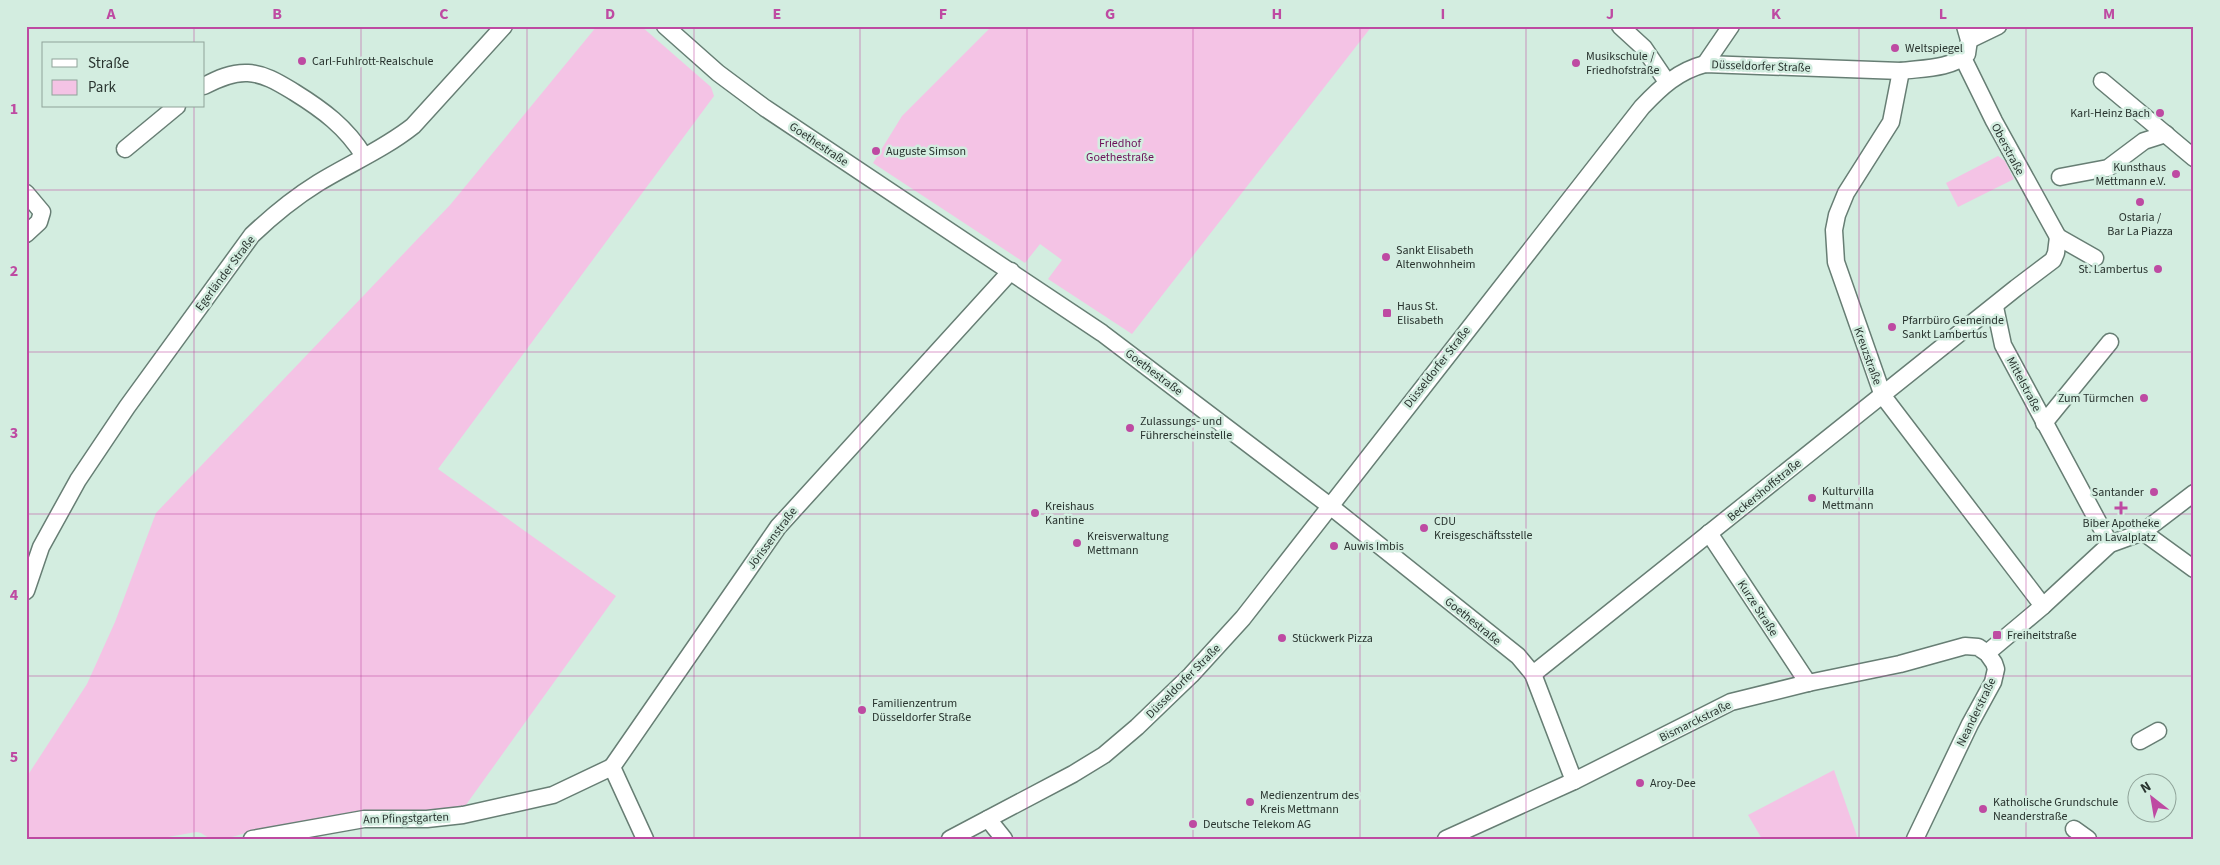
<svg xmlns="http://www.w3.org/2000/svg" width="2220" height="865" viewBox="0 0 2220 865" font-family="'Source Sans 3',sans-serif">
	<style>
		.green { fill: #f4c3e5 }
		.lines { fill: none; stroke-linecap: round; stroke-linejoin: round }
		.street-casing { stroke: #677e74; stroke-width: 19 }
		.street { stroke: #fff; stroke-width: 16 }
		.grid { fill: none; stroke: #be4aa2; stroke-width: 1; stroke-opacity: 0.55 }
		.poi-dot { fill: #be4aa2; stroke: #d3ede0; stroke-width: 2 }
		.labels { text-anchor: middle; stroke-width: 5; stroke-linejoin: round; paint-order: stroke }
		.poi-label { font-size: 12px; fill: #29342f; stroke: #d3ede0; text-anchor: start }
		.street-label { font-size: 12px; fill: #29342f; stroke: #d3ede0 }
		.park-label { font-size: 12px; fill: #6d125a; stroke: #d3ede0 }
		.neatline { fill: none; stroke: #be4aa2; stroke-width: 2 }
		.grid-label { font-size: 16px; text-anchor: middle; font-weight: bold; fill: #be4aa2 }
	</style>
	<rect width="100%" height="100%" fill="#d3ede0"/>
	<g class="green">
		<path d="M597 26H641L711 87 714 96 438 469 616 596 463 809 250 832C240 834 221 842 210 838 204 836 202 832 196 832L157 839H26V778L87 684 115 622 156 513 450 205Z"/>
		<path d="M992 26H1372L1132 334 1048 279 1062 260 1040 244 1025 263 873 163 902 116Z"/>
		<path d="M1998 156 2005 161 2014 179 1958 207 1946 183Z"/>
		<path d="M1834 770 1858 839H1762L1748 815Z"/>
	</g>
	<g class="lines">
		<g class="street-casing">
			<g id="street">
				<path d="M665 26 718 73 765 108 1102 333 1330 506 1518 656 1533 674 1574 781"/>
				<path d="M1620 26 1644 48 1667 82"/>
				<path d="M1969 40 1998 26"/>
				<path d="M1963 58 1994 121 2058 237"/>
				<path d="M1705 64 1731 26"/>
				<path d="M1901 71 1891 122 1846 193 1837 215 1834 230 1836 262 1883 396 2043 606"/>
				<path d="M2102 81 2194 158"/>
				<path d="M204 86C217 79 232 72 248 73 265 74 279 83 294 92 323 110 346 127 364 156"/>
				<path d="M125 149 177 106"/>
				<path d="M2060 177 2108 168 2144 141 2166 134"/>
				<path d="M26 193 42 212 39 222 26 234"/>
				<path d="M2058 237 2095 258"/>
				<path d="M1995 307 2003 345 2110 544"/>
				<path d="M2044 423 2110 342"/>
				<path d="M2143 532 2194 569"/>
				<path d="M1709 533 1808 683"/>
				<path d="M26 591 41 547 78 480 127 407 252 235C272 216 294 198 318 183 349 164 384 149 413 126L504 26"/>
				<path d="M1987 653 2043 606 2110 544 2143 532 2194 493"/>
				<path d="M1533 674 2016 288 2053 260 2056 253 2058 237"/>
				<path d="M2140 741 2158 731"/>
				<path d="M612 767 778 527 1011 271"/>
				<path d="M612 767 645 839"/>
				<path d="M988 819 1004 839"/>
				<path d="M2074 829 2088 839"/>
				<path d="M252 839 364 819H427L463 815 553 795 612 767"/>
				<path d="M950 839 1073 774 1104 755 1137 727 1191 675 1243 618 1642 107C1661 87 1678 71 1705 64L1901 71C1922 68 1951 69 1967 54L1969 40 1965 26"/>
				<path d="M1446 839 1574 781 1731 702 1808 683 1900 664 1965 646 1978 647 1987 653 1994 663 1996 669 1993 682 1970 724 1915 839"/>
			</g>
		</g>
		<use href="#street" class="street"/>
	</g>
	<path class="grid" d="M194 26V44M361 26V839M527 26V839M694 26V839M860 26V839M1027 26V839M1193 26V839M1360 26V839M1526 26V839M1693 26V839M1859 26V839M2026 26V839M194 106V839M26 190H2194M26 352H2194M26 514H2194M26 676H2194"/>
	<g class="poi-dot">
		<circle cx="1895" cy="48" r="5"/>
		<circle cx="302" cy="61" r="5"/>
		<circle cx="1576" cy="63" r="5"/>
		<circle cx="2160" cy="113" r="5"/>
		<circle cx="876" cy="151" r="5"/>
		<circle cx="2176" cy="174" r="5"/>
		<circle cx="2140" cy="202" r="5"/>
		<circle cx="1386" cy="257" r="5"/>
		<circle cx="2158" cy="269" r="5"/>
		<rect x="1382" y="308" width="10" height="10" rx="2.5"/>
		<circle cx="1892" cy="327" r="5"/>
		<circle cx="2144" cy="398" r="5"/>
		<circle cx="1130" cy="428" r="5"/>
		<circle cx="2154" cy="492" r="5"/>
		<circle cx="1812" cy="498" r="5"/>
		<path d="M2118.5 500.5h5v5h5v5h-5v5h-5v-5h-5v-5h5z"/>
		<circle cx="1035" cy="513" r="5"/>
		<circle cx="1424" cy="528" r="5"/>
		<circle cx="1077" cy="543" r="5"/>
		<circle cx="1334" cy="546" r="5"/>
		<rect x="1992" y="630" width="10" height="10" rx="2.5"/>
		<circle cx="1282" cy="638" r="5"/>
		<circle cx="862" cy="710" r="5"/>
		<circle cx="1640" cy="783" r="5"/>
		<circle cx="1250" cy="802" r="5"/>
		<circle cx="1983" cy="809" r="5"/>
		<circle cx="1193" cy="824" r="5"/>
	</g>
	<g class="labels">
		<g class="poi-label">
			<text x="1905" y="52">Weltspiegel</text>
			<text x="1586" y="60">Musikschule /<tspan x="1586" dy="14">Friedhofstraße</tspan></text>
			<text x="312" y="65">Carl-Fuhlrott-Realschule</text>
			<text x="2150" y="117" text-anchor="end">Karl-Heinz Bach</text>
			<text x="886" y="155">Auguste Simson</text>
			<text x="2166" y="171" text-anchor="end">Kunsthaus<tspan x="2166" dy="14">Mettmann e.V.</tspan></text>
			<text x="2140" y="221" text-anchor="middle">Ostaria /<tspan x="2140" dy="14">Bar La Piazza</tspan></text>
			<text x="1396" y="254">Sankt Elisabeth<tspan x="1396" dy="14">Altenwohnheim</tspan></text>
			<text x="2148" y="273" text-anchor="end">St. Lambertus</text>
			<text x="1397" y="310">Haus St.<tspan x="1397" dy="14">Elisabeth</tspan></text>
			<text x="1902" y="324">Pfarrbüro Gemeinde<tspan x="1902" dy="14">Sankt Lambertus</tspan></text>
			<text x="2134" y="402" text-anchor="end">Zum Türmchen</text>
			<text x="1140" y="425">Zulassungs- und<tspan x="1140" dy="14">Führerscheinstelle</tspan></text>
			<text x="1822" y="495">Kulturvilla<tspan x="1822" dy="14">Mettmann</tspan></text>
			<text x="2144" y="496" text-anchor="end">Santander</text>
			<text x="1045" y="510">Kreishaus<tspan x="1045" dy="14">Kantine</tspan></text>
			<text x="1434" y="525">CDU<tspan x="1434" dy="14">Kreisgeschäftsstelle</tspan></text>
			<text x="2121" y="527" text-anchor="middle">Biber Apotheke<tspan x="2121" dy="14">am Lavalplatz</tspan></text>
			<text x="1087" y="540">Kreisverwaltung<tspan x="1087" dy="14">Mettmann</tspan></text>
			<text x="1344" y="550">Auwis Imbis</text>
			<text x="2007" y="639">Freiheitstraße</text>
			<text x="1292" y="642">Stückwerk Pizza</text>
			<text x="872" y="707">Familienzentrum<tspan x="872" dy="14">Düsseldorfer Straße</tspan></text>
			<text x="1650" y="787">Aroy-Dee</text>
			<text x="1260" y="799">Medienzentrum des<tspan x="1260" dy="14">Kreis Mettmann</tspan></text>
			<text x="1993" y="806">Katholische Grundschule<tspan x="1993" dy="14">Neanderstraße</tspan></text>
			<text x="1203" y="828">Deutsche Telekom AG</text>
		</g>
		<g class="street-label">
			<text transform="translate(1761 66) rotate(2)" y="4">Düsseldorfer Straße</text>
			<text transform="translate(819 144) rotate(34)" y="4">Goethestraße</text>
			<text transform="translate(2008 149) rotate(62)" y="4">Oberstraße</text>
			<text transform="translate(225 273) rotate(-53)" y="4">Egerländer Straße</text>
			<text transform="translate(1868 356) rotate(70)" y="4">Kreuzstraße</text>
			<text transform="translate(1437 367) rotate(-52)" y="4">Düsseldorfer Straße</text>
			<text transform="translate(1154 372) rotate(37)" y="4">Goethestraße</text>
			<text transform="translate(2024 384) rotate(62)" y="4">Mittelstraße</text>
			<text transform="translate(1764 490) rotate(-39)" y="4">Beckershoffstraße</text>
			<text transform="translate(772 538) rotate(-53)" y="4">Jörissenstraße</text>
			<text transform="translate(1758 608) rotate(57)" y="4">Kurze Straße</text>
			<text transform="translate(1473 621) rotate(39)" y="4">Goethestraße</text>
			<text transform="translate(1183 681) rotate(-45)" y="4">Düsseldorfer Straße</text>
			<text transform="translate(1976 712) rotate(-64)" y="4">Neanderstraße</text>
			<text transform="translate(1695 721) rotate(-26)" y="4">Bismarckstraße</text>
			<text transform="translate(406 818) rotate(-2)" y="4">Am Pfingstgarten</text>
		</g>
		<g class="park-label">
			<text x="1120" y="147">Friedhof<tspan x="1120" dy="14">Goethestraße</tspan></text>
		</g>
	</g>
	<rect width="2220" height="865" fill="none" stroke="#d3ede0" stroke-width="55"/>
	<rect x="42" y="42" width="162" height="65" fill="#d3ede0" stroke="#8fa399"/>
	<rect x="52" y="59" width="25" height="8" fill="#ffffff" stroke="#8fa399"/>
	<text x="88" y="68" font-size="15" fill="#29342f">Straße</text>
	<rect x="52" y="80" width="25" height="15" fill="#f4c3e5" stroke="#8fa399"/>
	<text x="88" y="92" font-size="15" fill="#29342f">Park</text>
	<g transform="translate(2152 798) rotate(329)"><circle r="24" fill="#d3ede0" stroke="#8fa399"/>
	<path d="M0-4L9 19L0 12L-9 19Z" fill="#be4aa2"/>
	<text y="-8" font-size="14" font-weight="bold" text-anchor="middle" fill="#29342f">N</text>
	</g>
	<rect x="28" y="28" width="2164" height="810" class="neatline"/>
	<g class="grid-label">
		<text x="111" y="19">A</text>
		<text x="277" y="19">B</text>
		<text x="444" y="19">C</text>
		<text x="610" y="19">D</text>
		<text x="777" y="19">E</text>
		<text x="943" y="19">F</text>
		<text x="1110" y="19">G</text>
		<text x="1277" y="19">H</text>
		<text x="1443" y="19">I</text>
		<text x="1610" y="19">J</text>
		<text x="1776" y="19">K</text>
		<text x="1943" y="19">L</text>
		<text x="2109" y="19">M</text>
		<text x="14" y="114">1</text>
		<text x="14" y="276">2</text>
		<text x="14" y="438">3</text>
		<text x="14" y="600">4</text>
		<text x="14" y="762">5</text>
	</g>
</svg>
